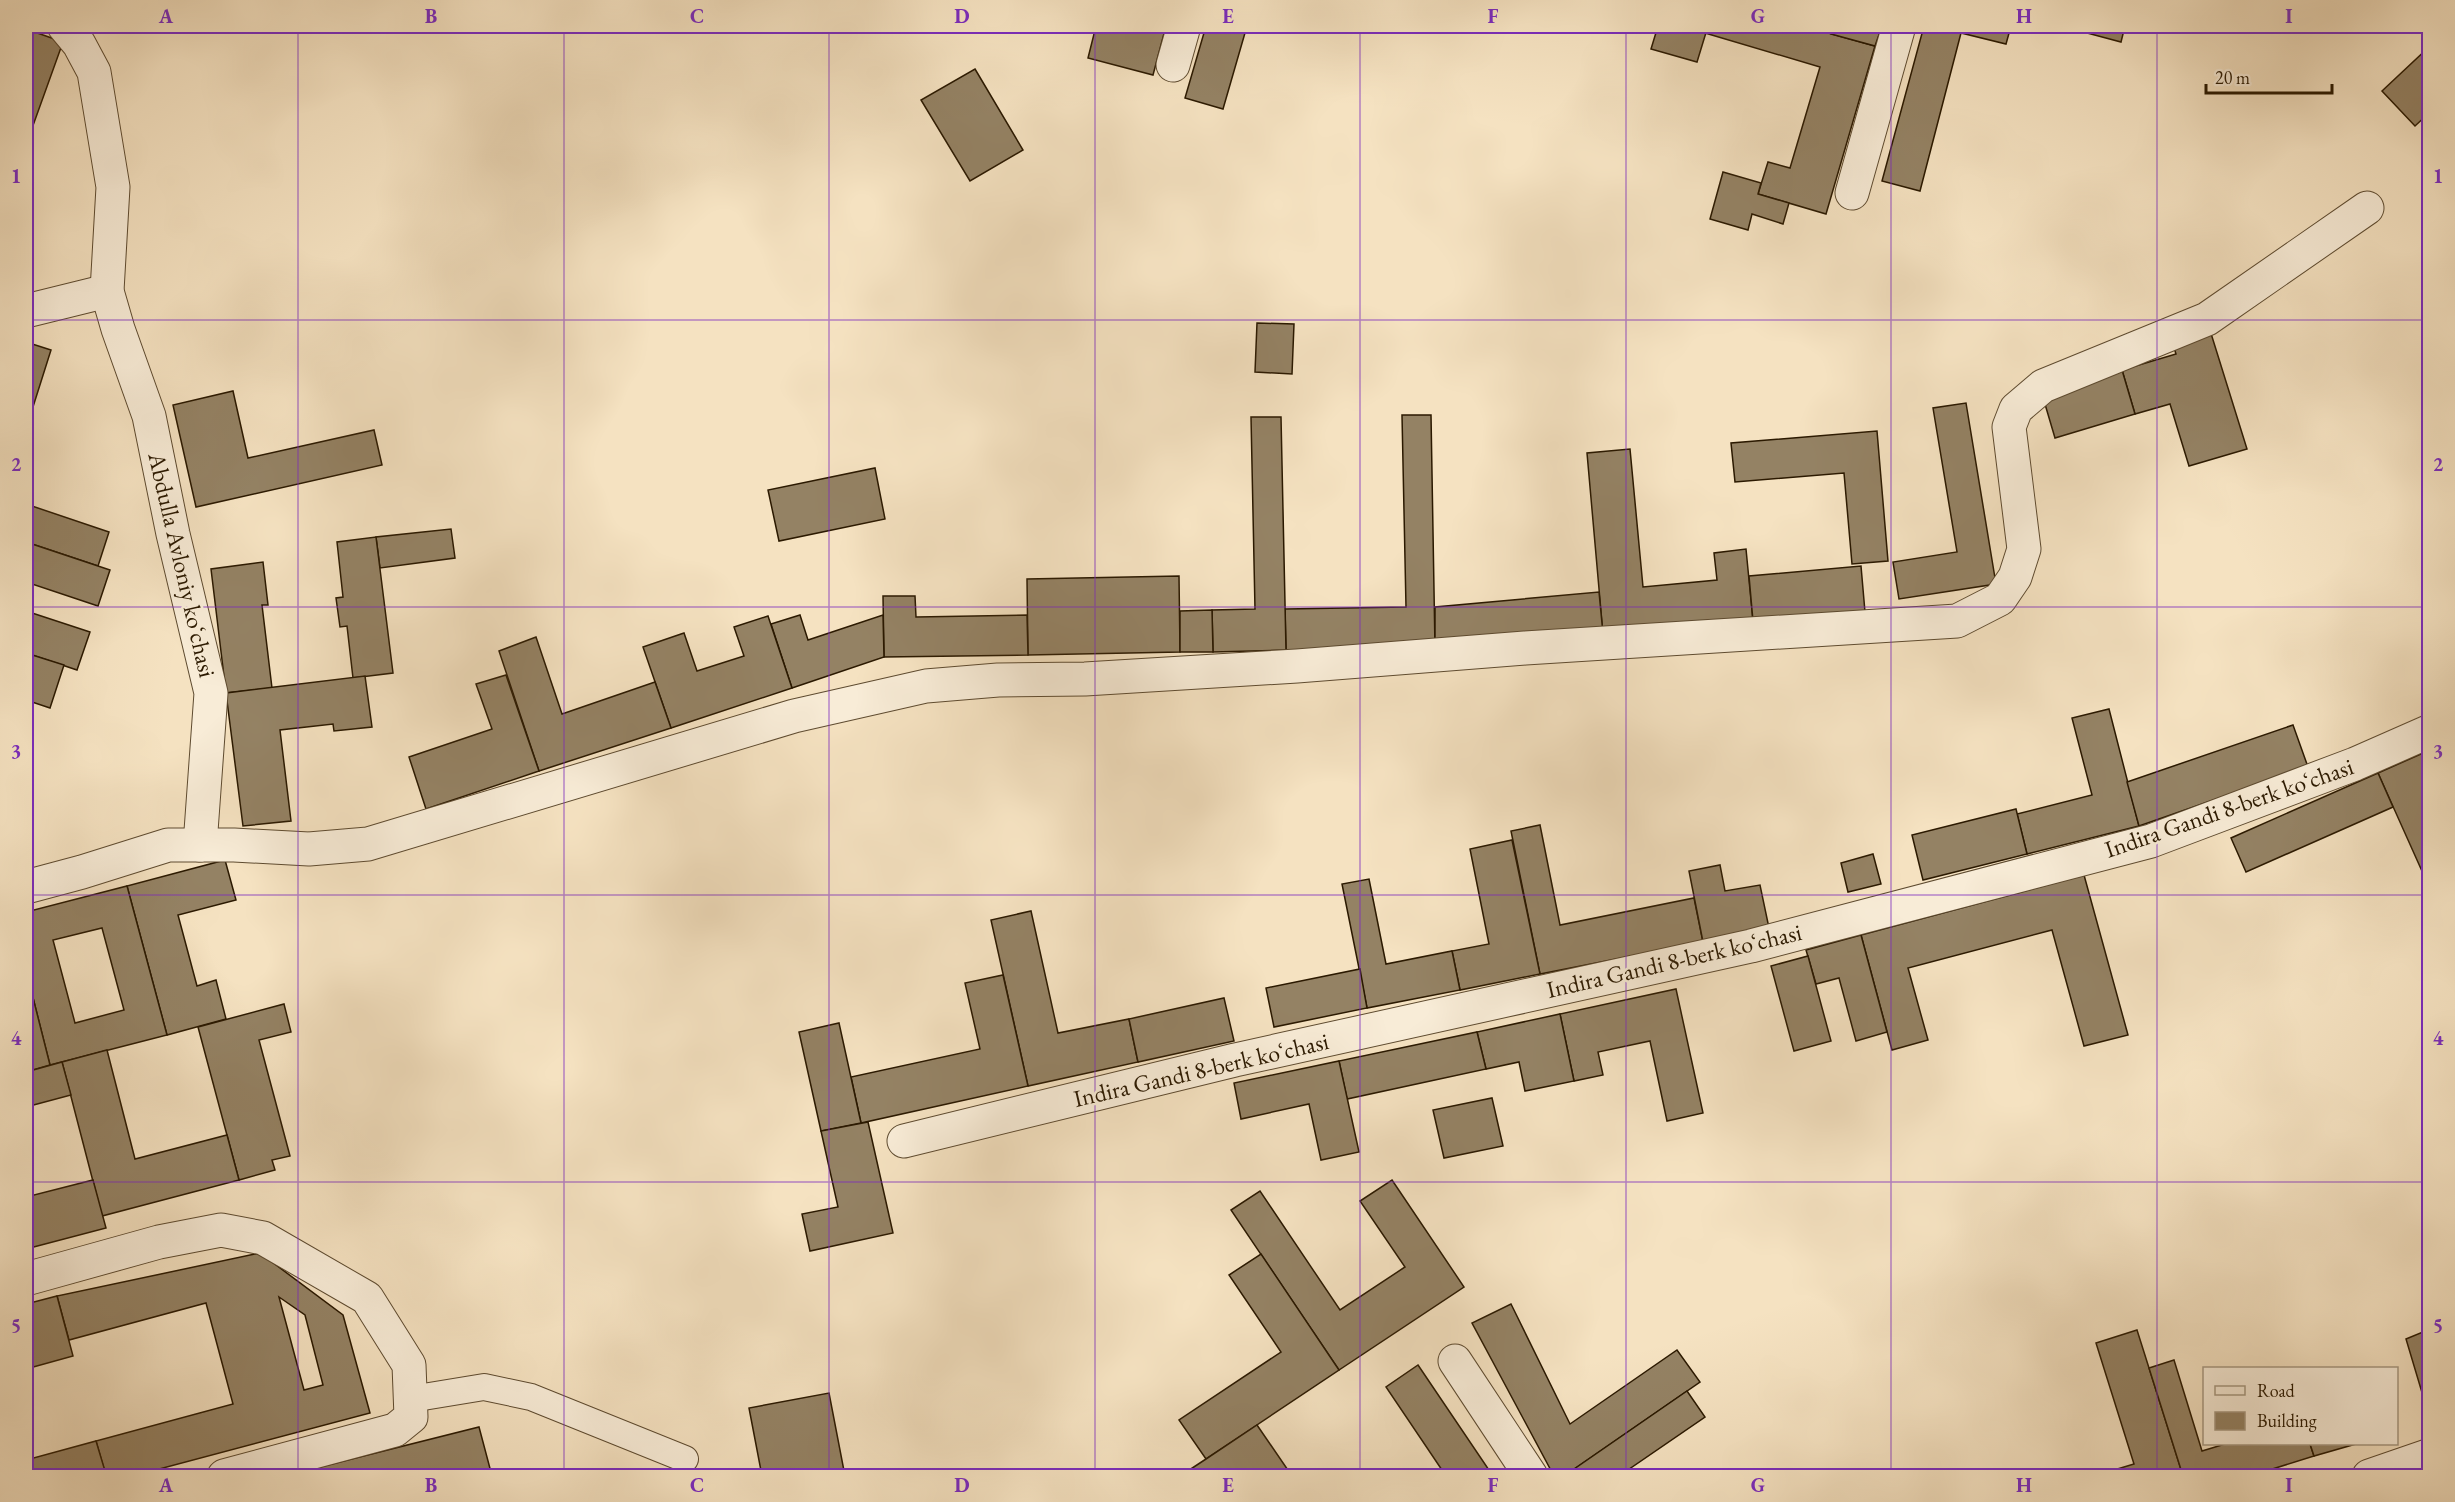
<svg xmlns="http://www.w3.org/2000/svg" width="2455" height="1502" viewBox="0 0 2455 1502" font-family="'EB Garamond',serif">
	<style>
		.building { fill: #948264; stroke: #2b1900; stroke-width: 1.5; fill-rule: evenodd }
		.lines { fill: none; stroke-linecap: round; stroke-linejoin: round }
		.lane-casing { stroke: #5e4b30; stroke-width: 28 }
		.street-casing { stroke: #5e4b30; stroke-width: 35 }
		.lane { stroke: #f8ecd7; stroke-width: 26 }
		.street { stroke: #f8ecd7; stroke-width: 33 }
		.grid { fill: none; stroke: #7b2cbf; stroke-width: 1.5; stroke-opacity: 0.55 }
		.labels { text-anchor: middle; stroke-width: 5; stroke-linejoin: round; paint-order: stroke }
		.street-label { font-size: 24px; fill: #2b1900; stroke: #f8ecd7 }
		.neatline { fill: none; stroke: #7b2cbf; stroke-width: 2 }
		.grid-label { font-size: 20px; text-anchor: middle; font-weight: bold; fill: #7b2cbf }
	</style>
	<rect width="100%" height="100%" fill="#f5e2c1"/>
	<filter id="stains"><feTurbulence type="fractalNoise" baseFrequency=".00333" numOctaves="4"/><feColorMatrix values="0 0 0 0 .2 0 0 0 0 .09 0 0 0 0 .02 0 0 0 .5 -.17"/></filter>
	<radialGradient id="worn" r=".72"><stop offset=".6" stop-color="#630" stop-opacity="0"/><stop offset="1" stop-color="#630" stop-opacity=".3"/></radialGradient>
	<g class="building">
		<path d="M1096 26H1166L1153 75 1088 58Z"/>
		<path d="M1206 26H1247L1223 109 1185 98Z"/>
		<path d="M1658 26H1708L1697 62 1651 49Z"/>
		<path d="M1708 26H1803L1875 46 1826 214 1758 194 1768 162 1790 168 1820 67 1705 33Z"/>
		<path d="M1833 26H1882L1875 46 1831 34Z"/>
		<path d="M1924 26H2011L2006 44 1961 33 1920 191 1882 181Z"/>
		<path d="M2056 26H2089L2087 33Z"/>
		<path d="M2089 26H2125L2121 42 2087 33Z"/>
		<path d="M26 29 63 42 26 145Z"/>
		<path d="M2430 46V112L2415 126 2382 91Z"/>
		<path d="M975 69 1023 150 970 181 921 100Z"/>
		<path d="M1723 172 1761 183 1758 194 1789 203 1783 224 1752 214 1748 230 1710 219Z"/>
		<path d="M1257 323 1294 324 1292 374 1255 372Z"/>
		<path d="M2209 327 2247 449 2189 466 2170 404 2135 414 2122 370 2176 354 2171 338Z"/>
		<path d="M26 342 51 350 26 429Z"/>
		<path d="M2122 370 2135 414 2055 438 2042 394Z"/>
		<path d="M233 391 248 458 374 430 382 465 196 507 173 405Z"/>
		<path d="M1966 403 1996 584 1899 599 1893 562 1957 552 1933 408Z"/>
		<path d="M1402 415H1431L1435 648 1286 650 1285 609 1406 607Z"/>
		<path d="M1251 417H1281L1286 650 1213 652 1212 610 1255 609Z"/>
		<path d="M1877 431 1888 561 1852 564 1844 473 1735 482 1731 443Z"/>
		<path d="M1630 449 1643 587 1717 580 1714 553 1746 549 1753 621 1603 634 1587 453Z"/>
		<path d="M875 468 885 519 779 541 768 490Z"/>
		<path d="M26 504 109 532 98 566 26 542Z"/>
		<path d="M451 529 455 558 380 568 376 537Z"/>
		<path d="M376 537 393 673 353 678 347 626 340 627 336 598 343 597 337 542Z"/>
		<path d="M26 542 110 570 98 606 26 582Z"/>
		<path d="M263 562 268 605H262L272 688 226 693 211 569Z"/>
		<path d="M1861 566 1865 612 1753 621 1749 576Z"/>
		<path d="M1179 576 1180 652 1028 655 1027 579Z"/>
		<path d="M1599 592 1603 634 1435 648V607Z"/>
		<path d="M883 596H915L916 617 1027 615 1028 655 884 657Z"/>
		<path d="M1212 610 1213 652H1180V611Z"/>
		<path d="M26 611 90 632 77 670 26 653Z"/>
		<path d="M800 615 808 640 883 615 884 657 792 688 771 624Z"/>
		<path d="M768 616 792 688 671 728 643 647 684 633 697 671 744 656 734 627Z"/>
		<path d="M536 637 562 714 655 682 671 728 539 771 499 651Z"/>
		<path d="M26 653 64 665 50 708 26 700Z"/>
		<path d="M506 675 539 771 426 809 409 757 492 729 476 684Z"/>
		<path d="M365 676 372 727 334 731 333 724 280 730 291 821 243 826 226 693Z"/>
		<path d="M2109 709 2139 826 2027 854 2017 814 2092 795 2072 718Z"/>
		<path d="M2293 725 2308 767 2139 826 2127 782Z"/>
		<path d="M2430 750V889L2378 773Z"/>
		<path d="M2378 773 2393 807 2246 872 2231 838Z"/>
		<path d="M2016 809 2027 854 1923 880 1912 835Z"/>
		<path d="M1540 825 1560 925 1694 898 1703 942 1540 974 1511 831Z"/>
		<path d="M1512 840 1540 974 1460 990 1452 951 1489 944 1470 849Z"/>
		<path d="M1873 854 1881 884 1848 892 1841 863Z"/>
		<path d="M225 860 236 900 178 915 197 986 216 980 226 1019 167 1035 127 886Z"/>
		<path d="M1720 865 1725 891 1760 885 1769 928 1703 942 1689 871Z"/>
		<path d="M2084 875 2128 1035 2084 1046 2052 930 1908 968 1928 1040 1892 1050 1861 935Z"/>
		<path d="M1369 879 1386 964 1452 951 1460 990 1367 1008 1342 884Z"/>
		<path d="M127 886 167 1035 50 1065 26 970V912ZM102 928 124 1010 75 1023 53 940Z"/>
		<path d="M1031 911 1058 1033 1129 1019 1138 1062 1028 1086 991 920Z"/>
		<path d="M1861 935 1887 1032 1856 1041 1839 978 1816 984 1806 950Z"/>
		<path d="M1808 956 1831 1041 1794 1051 1771 966Z"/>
		<path d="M1360 969 1367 1008 1274 1027 1266 988Z"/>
		<path d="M26 970 50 1065 26 1072Z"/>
		<path d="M1003 975 1028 1086 861 1123 851 1077 980 1049 965 983Z"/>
		<path d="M1676 989 1703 1113 1667 1121 1650 1041 1598 1052 1603 1075 1574 1081 1560 1014Z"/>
		<path d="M1224 998 1234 1041 1138 1062 1129 1019Z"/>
		<path d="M284 1004 291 1032 259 1040 290 1156 272 1160 275 1170 239 1180 198 1027Z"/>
		<path d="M1560 1014 1574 1081 1525 1091 1519 1062 1486 1069 1477 1032Z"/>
		<path d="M839 1023 861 1123 821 1131 799 1032Z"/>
		<path d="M1477 1032 1486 1069 1347 1099 1339 1061Z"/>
		<path d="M107 1050 135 1159 227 1135 239 1180 102 1216 62 1062Z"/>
		<path d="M1339 1061 1359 1152 1321 1160 1309 1104 1241 1119 1234 1083Z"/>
		<path d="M62 1062 71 1095 26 1107V1072Z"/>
		<path d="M1492 1098 1503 1146 1444 1158 1433 1110Z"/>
		<path d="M868 1122 893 1233 810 1251 802 1214 838 1207 821 1131Z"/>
		<path d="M93 1180 106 1228 26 1249V1197Z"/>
		<path d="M1392 1180 1464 1287 1339 1370 1231 1210 1260 1191 1340 1310 1405 1267 1360 1201Z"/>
		<path d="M260 1253 343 1315 370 1413 133 1476H106L96 1441 233 1404 206 1303 69 1340 57 1296ZM279 1297 305 1315 323 1385 304 1390Z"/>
		<path d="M1261 1254 1339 1370 1206 1459 1179 1420 1281 1352 1229 1275Z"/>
		<path d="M57 1296 73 1356 26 1369V1304Z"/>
		<path d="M1511 1304 1570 1424 1677 1350 1700 1382 1564 1476H1554L1472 1323Z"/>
		<path d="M2430 1329V1416H2429L2406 1339Z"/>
		<path d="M2137 1330 2149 1368 2183 1476H2094L2134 1464 2096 1343Z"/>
		<path d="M2174 1360 2202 1451 2225 1444H2310L2314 1456 2250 1476H2183L2149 1368Z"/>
		<path d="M1418 1365 1493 1476H1446L1386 1387Z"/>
		<path d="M1687 1391 1705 1417 1619 1476H1564Z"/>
		<path d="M829 1393 845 1476H762L749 1408Z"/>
		<path d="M1257 1425 1292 1476H1180L1206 1459Z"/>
		<path d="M479 1427 492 1476H284Z"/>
		<path d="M96 1441 105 1471 83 1476H26V1460Z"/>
		<path d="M2310 1444H2356L2314 1456Z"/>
	</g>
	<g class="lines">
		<g class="lane-casing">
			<path id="lane" d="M411 1399 484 1387 531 1397 685 1459"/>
		</g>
		<g class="street-casing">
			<g id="street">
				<path d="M64 26 79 44 94 72 113 187 107 291 118 329 149 416 173 534 211 693 200 845"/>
				<path d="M1173 65 1184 26"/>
				<path d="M1852 193 1899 26"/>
				<path d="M26 311 107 291"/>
				<path d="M26 887 82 872 168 845H234L309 849 368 844 794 716 926 686 998 680 1085 679 1297 666 1525 648 1957 621 2000 599 2015 577 2024 549 2009 427 2016 409 2043 386 2207 319 2367 208"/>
				<path d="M904 1141 1235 1060 1751 946 2151 841 2355 764 2430 731"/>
				<path d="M26 1279 159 1242 221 1230 263 1238 367 1298 409 1365 411 1417 395 1430 224 1476"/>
				<path d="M1455 1361 1531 1476"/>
				<path d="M2369 1476 2430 1455"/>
			</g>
		</g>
		<use href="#lane" class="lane"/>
		<use href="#street" class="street"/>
	</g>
	<path class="grid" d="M298 26V1476M564 26V1476M829 26V1476M1095 26V1476M1360 26V1476M1626 26V1476M1891 26V1476M2157 26V1476M26 320H2430M26 607H2430M26 895H2430M26 1182H2430"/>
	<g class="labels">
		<g class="street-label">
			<text transform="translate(182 565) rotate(77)" y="8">Abdulla Avloniy koʻchasi</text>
			<text transform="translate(2229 808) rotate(-19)" y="8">Indira Gandi 8-berk koʻchasi</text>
			<text transform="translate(1674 961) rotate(-13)" y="8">Indira Gandi 8-berk koʻchasi</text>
			<text transform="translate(1201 1070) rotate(-13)" y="8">Indira Gandi 8-berk koʻchasi</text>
		</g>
	</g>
	<rect width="2455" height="1502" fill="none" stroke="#f5e2c1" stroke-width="66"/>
	<rect x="2203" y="1367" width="195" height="78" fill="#f8ecd7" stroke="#a69881" stroke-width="1.5"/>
	<rect x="2215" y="1386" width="30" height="9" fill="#f8ecd7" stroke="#a69881" stroke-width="1.5"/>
	<text x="2257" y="1397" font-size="18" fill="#2b1900">Road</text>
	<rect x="2215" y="1412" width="30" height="18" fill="#948264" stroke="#a69881" stroke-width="1.5"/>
	<text x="2257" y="1427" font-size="18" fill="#2b1900">Building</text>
	<path d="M2206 84v9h126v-9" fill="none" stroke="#2b1900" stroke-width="3"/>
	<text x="2215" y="84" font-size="18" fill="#2b1900" stroke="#f8ecd7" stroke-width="4.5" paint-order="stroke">20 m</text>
	<rect x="33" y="33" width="2389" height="1436" class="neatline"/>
	<g class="grid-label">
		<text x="166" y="23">A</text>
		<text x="431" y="23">B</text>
		<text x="697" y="23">C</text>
		<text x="962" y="23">D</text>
		<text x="1228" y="23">E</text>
		<text x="1493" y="23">F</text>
		<text x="1758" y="23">G</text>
		<text x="2024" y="23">H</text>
		<text x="2289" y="23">I</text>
		<text x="16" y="183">1</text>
		<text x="2438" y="183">1</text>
		<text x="16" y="471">2</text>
		<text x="2438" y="471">2</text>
		<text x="16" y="758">3</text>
		<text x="2438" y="758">3</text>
		<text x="16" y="1045">4</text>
		<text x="2438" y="1045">4</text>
		<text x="16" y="1332">5</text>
		<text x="2438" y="1332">5</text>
		<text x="166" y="1492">A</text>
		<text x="431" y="1492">B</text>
		<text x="697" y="1492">C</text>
		<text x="962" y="1492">D</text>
		<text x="1228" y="1492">E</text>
		<text x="1493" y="1492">F</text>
		<text x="1758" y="1492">G</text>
		<text x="2024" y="1492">H</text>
		<text x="2289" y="1492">I</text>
	</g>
	<rect width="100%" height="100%" filter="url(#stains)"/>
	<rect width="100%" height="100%" fill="url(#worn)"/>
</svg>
